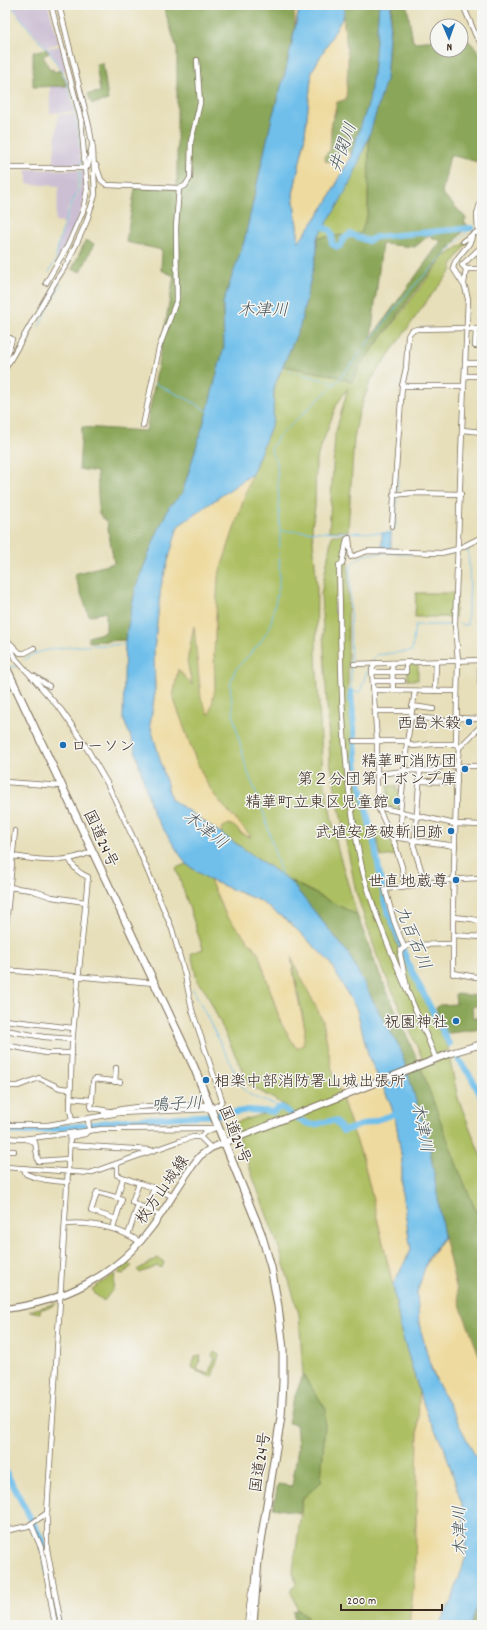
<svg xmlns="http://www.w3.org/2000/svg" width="487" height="1630" viewBox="0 0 487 1630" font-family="Dekko,'Klee One',sans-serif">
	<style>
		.industrial { fill: #ccbfd4 }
		.green { fill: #adbf63; stroke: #747440 }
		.forest { fill: #8aa659; stroke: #62683c; fill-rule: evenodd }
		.sand { fill: #eeda9e; stroke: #94825e }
		.water { fill: #70bfeb; stroke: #567484 }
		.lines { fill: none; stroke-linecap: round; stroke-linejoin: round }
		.stream { stroke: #70bfeb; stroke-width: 1 }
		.river { stroke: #70bfeb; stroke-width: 6 }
		.minor-casing { stroke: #776955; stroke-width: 6 }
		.major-casing { stroke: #776955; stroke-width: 8 }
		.highway-casing { stroke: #776955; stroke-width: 9 }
		.minor { stroke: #fff; stroke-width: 4.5 }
		.major { stroke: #fff; stroke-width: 6 }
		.highway { stroke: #fff; stroke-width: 7 }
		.poi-dot { fill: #1f6fb2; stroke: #f6f6f2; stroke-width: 1.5 }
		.labels { text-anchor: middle; stroke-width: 3; stroke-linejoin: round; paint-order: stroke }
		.poi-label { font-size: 16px; fill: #3b2a1e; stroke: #f6f6f2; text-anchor: end }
		.street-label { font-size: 16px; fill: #3b2a1e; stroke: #f6f6f2 }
		.water-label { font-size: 17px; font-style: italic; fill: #4b575c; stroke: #f6f6f2 }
	</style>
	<rect width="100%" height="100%" fill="#f6f6f2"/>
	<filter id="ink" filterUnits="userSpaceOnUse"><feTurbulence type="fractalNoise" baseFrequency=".025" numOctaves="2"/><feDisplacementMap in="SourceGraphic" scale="8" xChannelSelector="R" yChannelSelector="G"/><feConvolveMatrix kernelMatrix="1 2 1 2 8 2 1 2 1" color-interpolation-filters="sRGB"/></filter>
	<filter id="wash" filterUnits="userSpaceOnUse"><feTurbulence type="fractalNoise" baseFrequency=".012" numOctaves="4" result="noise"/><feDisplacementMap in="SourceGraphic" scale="16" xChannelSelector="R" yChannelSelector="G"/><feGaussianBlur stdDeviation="0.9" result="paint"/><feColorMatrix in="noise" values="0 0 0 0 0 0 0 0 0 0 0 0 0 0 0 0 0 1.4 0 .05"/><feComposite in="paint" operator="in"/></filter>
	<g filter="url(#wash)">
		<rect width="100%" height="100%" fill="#e7dfba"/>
		<g class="industrial">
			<path d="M12 5H48L59 43 46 47 21 18Z"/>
			<path d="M60 46 67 73 64 69 63 71 47 48Z"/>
			<path d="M67 86 74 112 50 113V87Z"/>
			<path d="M75 114 81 162 79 167H53L58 115Z"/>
			<path d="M27 169 79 170 76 195 68 208 64 223 55 222 59 186 27 184Z"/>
			<path d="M81 170H84L86 191 82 209 67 244 57 260 58 247 69 212 80 189Z"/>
		</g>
		<g class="green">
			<path d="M369 136 368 212 361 233 317 238C340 203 354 174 369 136Z"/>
			<path d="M469 240 452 265V270L429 298 371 380 359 412 354 439 348 531H329L335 435 348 388 337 404 316 460 315 507 312 527 317 589 316 654 323 775 338 850 357 915 289 880 222 834 220 828 229 824 236 827 240 833 250 837 217 799 206 782 195 758 173 697 178 668 192 684 187 661 194 625 198 658 215 689 214 653 218 577 252 474 273 421 274 387 283 366 332 375 352 382 360 366 444 257Z"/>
			<path d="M332 535H348V688L355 767 361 788 384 906 398 947 449 1050 423 1060 377 956 356 892 330 762 321 594Z"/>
			<path d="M416 593H456L455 617H415Z"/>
			<path d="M407 664H418V680H408Z"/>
			<path d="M388 785 397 786 396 790 402 791 399 810 381 805 380 795H388Z"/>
			<path d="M387 830 395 855 381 857 375 832Z"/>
			<path d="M186 864 210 880 226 915 258 952 281 1023 295 1046 305 1029 291 955 323 1021 332 1069 364 1162 393 1285 401 1331 419 1391 415 1575 409 1625H311L305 1614 298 1610 290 1590 296 1584 293 1571 303 1498 321 1482 326 1409 303 1375 299 1314 279 1248 233 1123 288 1107 249 1085 207 994 197 981 191 953 203 949 176 868Z"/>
			<path d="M449 1056 458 1098 482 1159V1225L459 1171 421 1068Z"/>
			<path d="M158 1258 164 1262 162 1268 157 1266 140 1273 137 1270Z"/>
			<path d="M128 1262 132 1266 123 1274 118 1273Z"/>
			<path d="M115 1274 113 1289 104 1301 96 1295 92 1289Z"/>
			<path d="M57 1303 48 1308 41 1309 40 1313 29 1311Z"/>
			<path d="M214 1352 219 1355 212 1377 196 1371V1369L192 1368 195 1357 201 1356 197 1370 208 1374 215 1358 212 1356Z"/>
		</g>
		<g class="forest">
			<path d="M163 5H294L295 26 286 70 272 118 244 242 223 303 224 347 207 412 182 494 169 507 155 538 136 587 125 640 89 642 88 637 106 632V612L89 616 74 574 114 563 107 523 99 514 97 472 79 469 82 427 146 431 174 276 161 270 162 250 126 242 135 188 177 187V49Z"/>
			<path d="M345 5H379L374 66 369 102 351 155 347 150 340 156 338 160 326 162 324 156 330 150 331 126 336 112 335 109 337 102 346 99 348 60 343 17Z"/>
			<path d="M392 5H407L413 42 437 40V50H461V37H465L482 55V163L450 155 442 193 466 218 464 223 468 225 414 293 360 366 352 382 332 375 283 366 300 326 317 252V238L361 233 368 212 369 136 386 80ZM428 236 441 241 371 338 382 244 415 247Z"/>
			<path d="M46 49 49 53 43 56 50 70 53 69 54 72 60 70 67 86 33 87V52Z"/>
			<path d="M103 63 108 100 92 104 88 94 100 92 96 64Z"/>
			<path d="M86 240 94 244 81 272 72 269Z"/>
			<path d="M289 880 357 915 379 973 421 1068 459 1171 482 1225V1363L461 1308 444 1237 429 1144 400 1048 381 1016 348 953Z"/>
			<path d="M455 994 482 996 480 1005 472 1007 473 1017 482 1019V1029L450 1033 445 1032 436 1008 439 1005 456 1004Z"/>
			<path d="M303 1375 326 1409 321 1482 303 1498 300 1513 273 1508 278 1484 292 1486 298 1448 296 1424 288 1423 292 1404Z"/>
			<path d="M482 1588V1625H471Z"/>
			<path d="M298 1610 305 1614 311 1625H295L293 1611Z"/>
		</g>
		<g class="sand">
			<path d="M294 5H300L295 26Z"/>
			<path d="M343 17 348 60 346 99 337 102 331 126 330 150 324 156 326 162 338 160 342 150H347L351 155 327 202 299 242 293 194 304 143 312 71Z"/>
			<path d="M252 474 218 577 214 653 215 689 210 713 209 715 201 698 194 626 187 661 192 685 178 669 173 697 195 758 206 782 217 799 249 834 251 837C240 836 239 827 229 824L221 828 222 834 171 799 150 724 155 693 154 650 161 586 178 526Z"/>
			<path d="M210 880 260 901 289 922 329 961 357 1010 369 1058 390 1102 396 1122 402 1160V1193L411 1250 393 1285 364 1162 332 1069 323 1021 291 957 297 994 305 1029 303 1045 297 1048 295 1046 281 1023 258 952 226 915Z"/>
			<path d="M444 1237 461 1308 482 1363V1469C456 1419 413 1352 417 1294 418 1274 432 1253 444 1237Z"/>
			<path d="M419 1391 429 1419 444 1447 462 1504 466 1556 453 1597 439 1625H409L415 1575Z"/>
		</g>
		<g class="water">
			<path d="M300 5H345L343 17 312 71 304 143 293 194 299 242 327 202 335 187 351 155 369 102 374 66 379 5H391L386 80 369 136 353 177 337 207 317 238V251L300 326 274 387 273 421 252 474 178 526 161 586 154 650 155 693 150 724 171 799 289 880 348 953 381 1016 400 1048 429 1144 444 1237 428 1258 417 1293 419 1323 432 1372 482 1469V1588L471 1625H439L453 1597 466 1556 462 1504 444 1447 429 1419 419 1391 401 1331 393 1285 411 1250 402 1193V1160L396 1122 390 1102 369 1058 357 1010 329 961 289 922 260 901 210 880 186 864 153 813 133 743 123 718 125 640 136 587 155 538 169 507 182 494 207 412 224 347 223 303 244 242 272 118 286 70Z"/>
			<rect x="382" y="533" width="9" height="15"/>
		</g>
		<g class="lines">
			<g class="stream">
				<path d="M11 5 34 35 50 52 66 78 76 114 81 150"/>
				<path d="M80 166 82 159"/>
				<path d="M49 272 56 260 58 245 68 212 78 190 80 171"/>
				<path d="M39 326 61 284"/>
				<path d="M281 369 336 383 410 290 471 228H475"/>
				<path d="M154 383 191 401 208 412"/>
				<path d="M397 493 398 477"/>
				<path d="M280 531 391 533 396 525 397 497"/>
				<path d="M444 554 456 552"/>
				<path d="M459 624 467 625 470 586 468 547"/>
				<path d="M24 660C40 644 101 646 125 644"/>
				<path d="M372 661 376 655 412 651 415 625H453"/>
				<path d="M369 665 360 692H351L350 567C362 547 392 554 411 554"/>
				<path d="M9 667 17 666"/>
				<path d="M281 874 264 814 246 767 234 719 230 685 235 670 260 643 270 627 279 586 280 531 277 461 272 455 271 448 279 436 336 383"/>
				<path d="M193 989 243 1088C252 1100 268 1101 281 1107"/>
			</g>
			<g class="river">
				<path d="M318 225 330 230 332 235V244L337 247 340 246 344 238 350 234 368 241 376 237 471 228"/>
				<path d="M351 692 357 769 375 847 385 904 409 965 449 1044"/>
				<path d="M458 1059 471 1077 482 1098"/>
				<path d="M5 1131 29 1132 127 1120 217 1115 249 1110 273 1112 281 1107C290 1113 307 1128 318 1124 325 1122 327 1120 336 1121L343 1131 401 1112"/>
				<path d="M5 1470 43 1542 58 1625"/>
			</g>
		</g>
	</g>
	<g filter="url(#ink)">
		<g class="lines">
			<g class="minor-casing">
				<g id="minor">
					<path d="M463 5 476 36 482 44"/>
					<path d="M96 165 101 180 107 185 179 188 185 186 190 178 191 141 200 103 197 60"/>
					<path d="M88 166 92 146"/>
					<path d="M5 168H86"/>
					<path d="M478 232 477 214 482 197"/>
					<path d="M463 241 475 233 482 232"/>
					<path d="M466 269H482"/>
					<path d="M46 283 68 245 83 211 87 190 81 120 51 5"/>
					<path d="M464 284 466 269 462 265 479 249 481 269"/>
					<path d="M467 329H482"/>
					<path d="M475 346 476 329"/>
					<path d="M465 363H478"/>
					<path d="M5 364 12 339 10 338"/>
					<path d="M5 369 55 282 68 262 86 223 95 195 93 149 89 126 59 5"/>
					<path d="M465 376H476"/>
					<path d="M402 386H464"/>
					<path d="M143 426 159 348 177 299 176 227 179 188"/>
					<path d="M462 430 468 299 465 287 453 268C455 255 472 247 472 235"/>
					<path d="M480 432 482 394"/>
					<path d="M393 495 413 493 461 494"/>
					<path d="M392 526 402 386 406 368 408 336 411 331 417 329 467 328"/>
					<path d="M5 637 16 659 62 711 82 740 107 783 138 848 172 929 185 975 192 1010 222 1100 220 1104 211 1109 119 1113 48 1125H5"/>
					<path d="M7 640 20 653H25L34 648"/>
					<path d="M5 657 6 643"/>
					<path d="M480 660V683L482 684"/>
					<path d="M375 663 372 670 377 741V805L394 842 402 867 404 886"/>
					<path d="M392 663 393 690"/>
					<path d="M354 664 482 660"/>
					<path d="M373 672H406V663"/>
					<path d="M31 676H34L49 686"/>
					<path d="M373 681H403"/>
					<path d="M374 690 457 691"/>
					<path d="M435 691 436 662"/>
					<path d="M412 706 433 709"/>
					<path d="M376 711H411"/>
					<path d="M411 717 456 721"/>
					<path d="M457 718 482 719"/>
					<path d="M354 741H408"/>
					<path d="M407 743 413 746 434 744H456"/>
					<path d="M459 748 456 744 458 661 455 624 462 430 482 432"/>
					<path d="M420 771 415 841 413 844 425 883"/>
					<path d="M378 774 413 770 432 771 444 766H482"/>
					<path d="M420 781 457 782"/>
					<path d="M5 782 62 786"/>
					<path d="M378 807 455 824 482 825"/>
					<path d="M400 812 407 743 415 691"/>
					<path d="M392 837 449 845 455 847"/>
					<path d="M399 838 402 812"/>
					<path d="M5 855C37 859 62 866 93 851"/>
					<path d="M70 860C74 869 79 873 88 877L72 1044 70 1109 72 1121"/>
					<path d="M8 887 31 890 52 897 85 902"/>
					<path d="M453 917 472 919 482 922"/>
					<path d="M453 935 482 937"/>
					<path d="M5 936 15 831"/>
					<path d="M404 947 394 921 385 889C418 885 449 878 482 878"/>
					<path d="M5 970 154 983"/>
					<path d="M453 973 482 978"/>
					<path d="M453 974V903L457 766 459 748 482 725"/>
					<path d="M407 987 400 954 401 950 409 945 453 944"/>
					<path d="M5 1020 73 1028"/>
					<path d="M5 1030 44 1037 72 1039"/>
					<path d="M5 1045 46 1053H71"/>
					<path d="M436 1059C412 998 382 939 364 876 359 857 356 838 353 819 340 735 341 650 339 565L342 564 347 539 349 538 351 557 368 551 441 553 458 549 482 537"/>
					<path d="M115 1082 116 1068"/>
					<path d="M5 1086H18L39 1078 60 1088 70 1089"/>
					<path d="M70 1098 92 1100 93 1082 95 1079 120 1082"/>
					<path d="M92 1100 91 1108 109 1111"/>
					<path d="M104 1113C133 1104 178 1105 209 1105"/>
					<path d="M88 1118 89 1130"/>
					<path d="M200 1137 211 1148"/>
					<path d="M5 1138 23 1139 102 1129 213 1128"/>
					<path d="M25 1139 35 1142 38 1161 69 1159"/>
					<path d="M70 1145 150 1150 152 1151"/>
					<path d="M5 1151H14"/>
					<path d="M117 1164V1175L139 1183 132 1202 138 1205 128 1235"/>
					<path d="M5 1167 90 1173 180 1141 193 1137H200L205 1132 218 1127"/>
					<path d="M24 1168 26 1174C39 1180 52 1181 68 1182"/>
					<path d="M139 1183 154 1188 146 1209"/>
					<path d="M154 1188 172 1196"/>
					<path d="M117 1198 123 1178"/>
					<path d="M138 1205 160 1215"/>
					<path d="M65 1224C92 1222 117 1227 140 1242"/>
					<path d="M113 1228 122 1199 97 1192 91 1211 116 1219"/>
					<path d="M31 1524 42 1550 55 1625"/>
					<path d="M5 1531 28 1526 47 1513"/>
					<path d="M61 1625 47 1549V1513L70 1137 85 1134 89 1130"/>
					<path d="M247 1625 251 1592 254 1586"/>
				</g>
			</g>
			<g class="major-casing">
				<path id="major" d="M5 1309C63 1302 117 1275 152 1227 169 1204 182 1178 200 1156L211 1148 451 1053 482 1044"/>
			</g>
			<g class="highway-casing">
				<path id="highway" d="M5 665 194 1067 261 1233 271 1267 278 1306 283 1349V1382L281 1417 258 1560 253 1625"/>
			</g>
			<use href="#minor" class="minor"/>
			<use href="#major" class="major"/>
			<use href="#highway" class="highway"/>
		</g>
	</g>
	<g class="poi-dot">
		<circle cx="469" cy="722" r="4"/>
		<circle cx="63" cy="745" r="4"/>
		<circle cx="465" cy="769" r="4"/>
		<circle cx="397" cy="801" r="4"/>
		<circle cx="451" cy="831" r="4"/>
		<circle cx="456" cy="880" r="4"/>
		<circle cx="456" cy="1021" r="4"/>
		<circle cx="206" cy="1080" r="4"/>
	</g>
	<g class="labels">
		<g class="poi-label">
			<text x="461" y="728">西島米穀</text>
			<text x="71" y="751" text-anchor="start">ローソン</text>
			<text x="457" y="766">精華町消防団<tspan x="457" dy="18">第２分団第１ポンプ庫</tspan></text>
			<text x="389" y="807">精華町立東区児童館</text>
			<text x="443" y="837">武埴安彦破斬旧跡</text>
			<text x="448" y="886">世直地蔵尊</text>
			<text x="448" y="1027">祝園神社</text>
			<text x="214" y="1086" text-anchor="start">相楽中部消防署山城出張所</text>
		</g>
		<g class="street-label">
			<text transform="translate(102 838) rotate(65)" y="6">国道24号</text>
			<text transform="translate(236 1134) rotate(68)" y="6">国道24号</text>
			<text transform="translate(161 1189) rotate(-55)" y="6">枚方山城線</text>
			<text transform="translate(259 1462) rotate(-81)" y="6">国道24号</text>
		</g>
		<g class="water-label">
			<text transform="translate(342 147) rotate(-70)" y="6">井関川</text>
			<text x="263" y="315">木津川</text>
			<text transform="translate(206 829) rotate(38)" y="6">木津川</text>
			<text transform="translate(414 937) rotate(67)" y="6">九百石川</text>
			<text transform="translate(177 1103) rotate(-3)" y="6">鳴子川</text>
			<text transform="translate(423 1127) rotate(79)" y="6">木津川</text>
			<text transform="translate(459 1531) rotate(-91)" y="6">木津川</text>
		</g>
	</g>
	<rect width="487" height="1630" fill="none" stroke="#f6f6f2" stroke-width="20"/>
	<g transform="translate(449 38) rotate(178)"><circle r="19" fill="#f6f6f2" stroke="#aba49d"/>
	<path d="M0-3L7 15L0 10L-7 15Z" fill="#1f6fb2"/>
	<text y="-6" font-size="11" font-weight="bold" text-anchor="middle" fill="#3b2a1e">N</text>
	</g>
	<path d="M341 1604v6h101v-6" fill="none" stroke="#3b2a1e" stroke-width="2"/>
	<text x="347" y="1604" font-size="12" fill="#3b2a1e" stroke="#f6f6f2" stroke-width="3" paint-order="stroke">200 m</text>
</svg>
